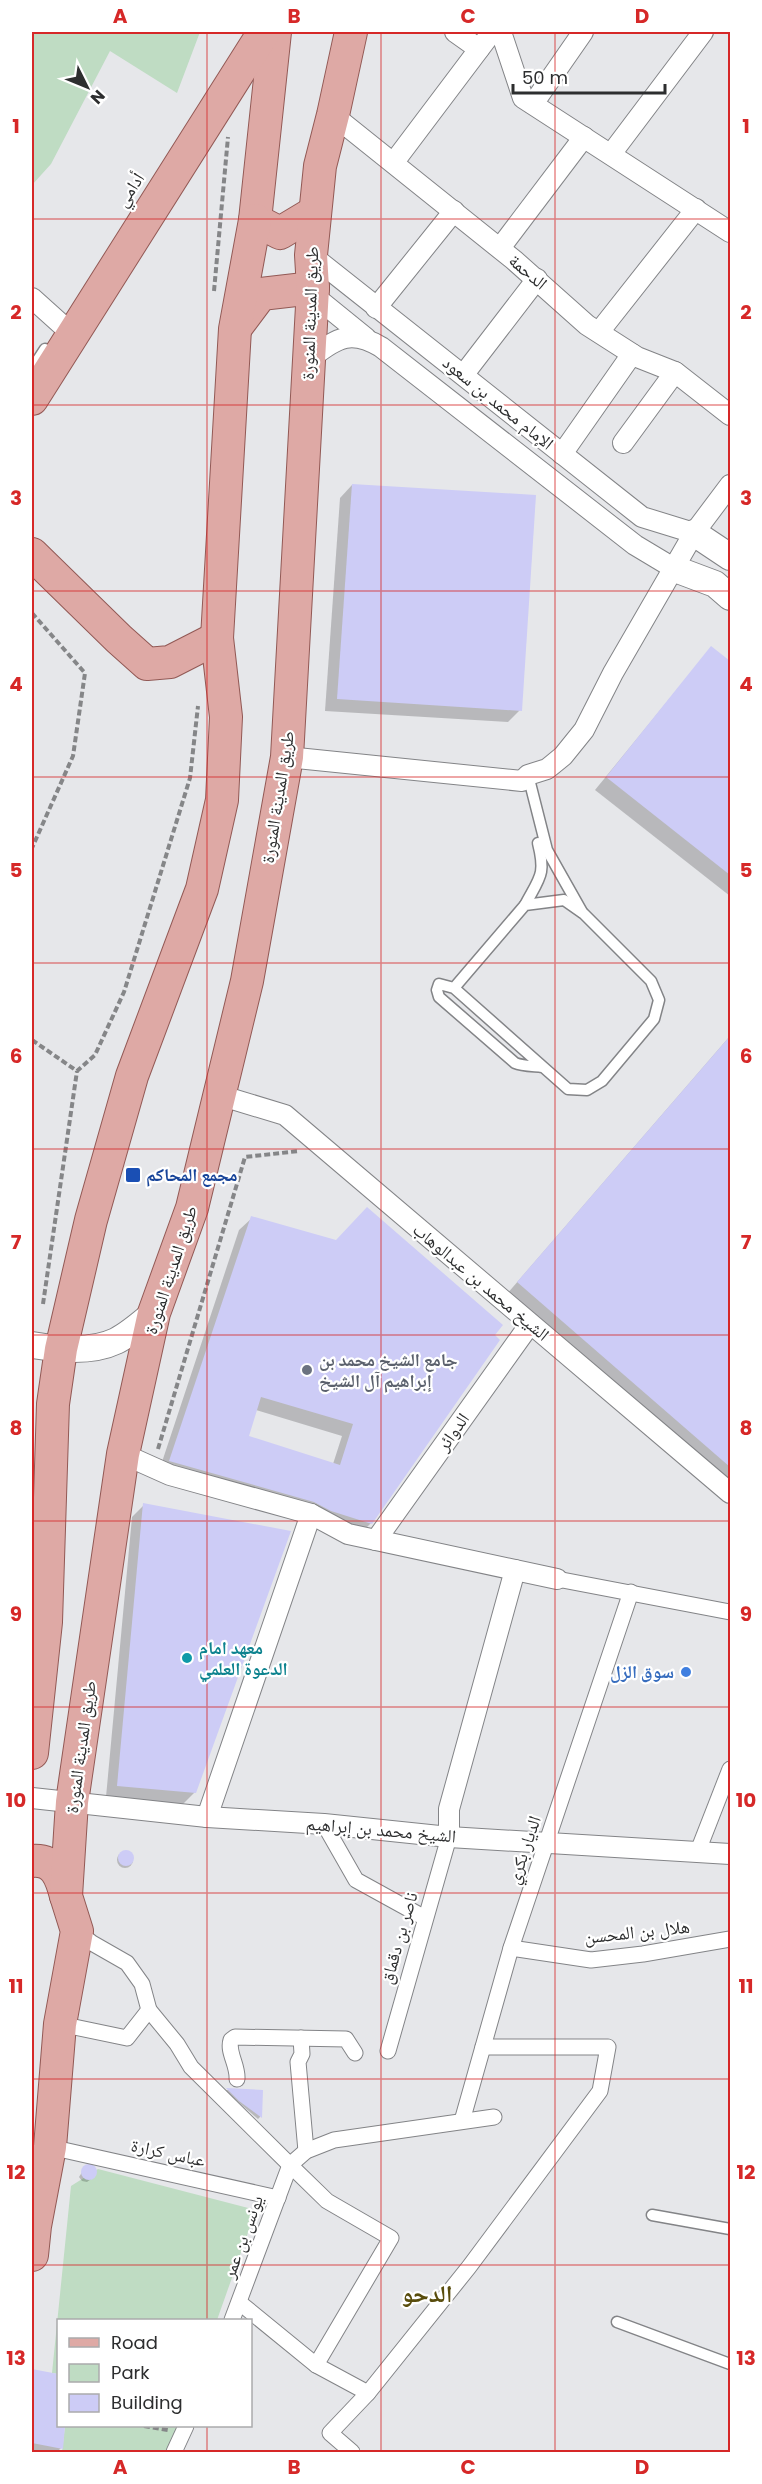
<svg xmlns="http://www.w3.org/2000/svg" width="762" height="2484" viewBox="0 0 762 2484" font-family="Poppins,'Noto Naskh Arabic',sans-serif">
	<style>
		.green { fill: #bfdcc3 }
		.shadow { fill: #0003; fill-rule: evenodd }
		.building { fill: #cdccf6; fill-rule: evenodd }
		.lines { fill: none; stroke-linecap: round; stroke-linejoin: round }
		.service-casing { stroke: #838487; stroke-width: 13 }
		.pedestrian-casing { stroke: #838487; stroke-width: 17 }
		.minor-casing { stroke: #838487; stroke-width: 22 }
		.tertiary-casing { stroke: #838487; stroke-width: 28 }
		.primary-casing { stroke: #925955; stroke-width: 34 }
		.path { stroke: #858688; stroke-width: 4; stroke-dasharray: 6 3; stroke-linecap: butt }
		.service { stroke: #fff; stroke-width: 10 }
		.pedestrian { stroke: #fff; stroke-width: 15 }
		.minor { stroke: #fff; stroke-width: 20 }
		.tertiary { stroke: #fff; stroke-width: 26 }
		.primary { stroke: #dea9a5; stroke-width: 32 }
		.grid { fill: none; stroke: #d62828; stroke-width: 1.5; stroke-opacity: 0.55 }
		.transit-dot { fill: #1a4fb4; stroke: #fff; stroke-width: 2 }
		.worship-dot { fill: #6b7280; stroke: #fff; stroke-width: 2 }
		.culture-dot { fill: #0f9aa8; stroke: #fff; stroke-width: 2 }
		.shop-dot { fill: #3f7fe0; stroke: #fff; stroke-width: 2 }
		.labels { text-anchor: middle; stroke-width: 4.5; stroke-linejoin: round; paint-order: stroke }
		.street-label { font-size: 18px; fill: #2d2e2f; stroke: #fff }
		.transit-label { font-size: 18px; font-weight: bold; fill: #164399; stroke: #fff; text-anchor: start }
		.worship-label { font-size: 18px; font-weight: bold; fill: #5b616d; stroke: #fff; text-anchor: start }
		.culture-label { font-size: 18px; font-weight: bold; fill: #0d838f; stroke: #fff; text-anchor: start }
		.shop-label { font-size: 18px; font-weight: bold; fill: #366cbe; stroke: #fff; text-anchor: end }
		.district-label { font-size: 24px; font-weight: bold; fill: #594d0d; stroke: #fff }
		.neatline { fill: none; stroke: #d62828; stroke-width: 2 }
		.grid-label { font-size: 20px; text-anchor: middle; font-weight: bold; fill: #d62828 }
	</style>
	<rect width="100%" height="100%" fill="#e6e7ea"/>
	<g class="green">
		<path d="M32 32H200L177 93 110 51 51 164 32 185Z"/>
		<path d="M98 2169 256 2210 217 2320H58V2374L52 2373 71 2186Z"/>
		<path d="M65 2426H179L169 2452H62Z"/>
	</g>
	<g class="shadow">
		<path d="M352 485 520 710 508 722 325 711 340 498Z"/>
		<path d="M711 648 730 663V896L595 790Z"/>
		<path d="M730 1036V1491L506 1295Z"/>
		<path d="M252 1218 336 1241 371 1523 359 1535 158 1474 239 1230ZM256 1410 342 1436 333 1464 247 1437Z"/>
		<path d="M144 1505 195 1792 182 1805 106 1797 132 1517Z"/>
		<circle cx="125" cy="1860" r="8"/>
		<path d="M227 2090 262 2091 260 2117 258 2119 225 2091Z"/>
		<path d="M86 2166 94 2168 95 2176 87 2182 82 2181 79 2177Z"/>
		<path d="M32 2371 58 2376V2426H64L61 2448 57 2452H32Z"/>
	</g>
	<g class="building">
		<path d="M352 484 536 495 522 711 337 699Z"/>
		<path d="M711 646 730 661V875L606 777Z"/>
		<path d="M730 1036V1467L517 1282Z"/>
		<path d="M367 1207 503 1325 495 1335 500 1340 372 1524 331 1511 314 1502 169 1461 251 1216 336 1240ZM261 1397 353 1424 340 1465 249 1436Z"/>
		<path d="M143 1503 291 1531 196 1793 117 1786Z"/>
		<circle cx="126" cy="1858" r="8"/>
		<path d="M226 2088 263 2090 262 2118 239 2101Z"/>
		<circle cx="89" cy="2172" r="8"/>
		<path d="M32 2369 58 2374V2426H65L63 2449 32 2443Z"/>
	</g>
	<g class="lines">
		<g class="service-casing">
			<g id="service">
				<path d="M32 369 45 349"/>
				<path d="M528 775 547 850 582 912"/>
				<path d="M525 905C540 877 546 875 538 843"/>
				<path d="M454 988 525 905 564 900 584 914 651 981 659 1000 654 1019 602 1081 587 1090 568 1089 454 988 439 984 437 990 439 997 515 1063C522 1066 533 1066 542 1067"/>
				<path d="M652 2215 730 2229"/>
				<path d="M617 2322 730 2364"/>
			</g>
		</g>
		<g class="pedestrian-casing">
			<g id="pedestrian">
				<path d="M557 1579 730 1612"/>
				<path d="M324 1824 356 1880 425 1918"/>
				<path d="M698 1851 730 1769"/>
				<path d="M77 1931 92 1943 127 1963 142 1984 149 2010 177 2044 191 2067 290 2165 327 2201 391 2238 316 2365"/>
				<path d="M511 1948 591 1960 643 1954 730 1939"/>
				<path d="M60 2024 127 2038 149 2010"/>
				<path d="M301 2038 302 2054 298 2062 306 2151"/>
				<path d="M388 2051 449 1837"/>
				<path d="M237 2079C238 2065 227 2052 231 2040L235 2037 346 2039 355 2053"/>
				<path d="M462 2121 511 1948 631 1592"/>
				<path d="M50 2147 278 2198"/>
				<path d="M240 2303 316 2365 368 2393"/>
				<path d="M232 2320 290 2165 306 2151 334 2140 494 2117"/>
				<path d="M174 2452 186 2426"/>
				<path d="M352 2452 330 2433 368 2393 469 2267 600 2091 608 2047H483"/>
			</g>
		</g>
		<g class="minor-casing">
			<g id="minor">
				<path d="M455 32 479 49"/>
				<path d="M501 32 523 98 730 232"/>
				<path d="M533 104 583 32"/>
				<path d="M333 115 514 260 587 325 637 357 675 372 730 415"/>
				<path d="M611 154 703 32"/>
				<path d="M394 162 492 32"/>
				<path d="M500 248 584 137"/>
				<path d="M311 255 642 517 694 533"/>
				<path d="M313 295 366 338"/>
				<path d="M32 298 62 325"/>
				<path d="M376 308 454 211"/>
				<path d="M599 332 696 209"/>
				<path d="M309 359C337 339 349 328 381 347L635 545 675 569"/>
				<path d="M464 374 537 279"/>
				<path d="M623 443 675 372"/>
				<path d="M562 454 632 354"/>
				<path d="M287 757 522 781 528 775 547 769 552 765 563 756 584 730 613 673 694 533 730 485"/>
				<path d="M219 1095 285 1115 730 1493"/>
				<path d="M123 1454 170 1475 311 1514 348 1534 557 1579"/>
				<path d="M376 1540 530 1324"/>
				<path d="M32 1798 207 1817 324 1824 449 1837 730 1854"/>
				<path d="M207 1817 311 1514"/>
				<path d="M449 1837V1809L515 1570"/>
			</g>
		</g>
		<g class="tertiary-casing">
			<g id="tertiary">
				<path d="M694 533 730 557"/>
				<path d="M675 569 715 584 730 597"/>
				<path d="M32 1345C57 1349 91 1353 116 1341 130 1334 142 1323 154 1313"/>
			</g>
		</g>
		<g class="primary-casing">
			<g id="primary">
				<path d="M275 32 255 220 280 233 315 212"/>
				<path d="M237 326 261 294 313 288"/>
				<path d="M32 399 264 32"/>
				<path d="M32 554 119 639 147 664 170 662 217 638"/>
				<path d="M32 1753 46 1622 53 1404 61 1349 91 1220 132 1076 202 889 222 800 226 717 217 638 235 329 255 220"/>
				<path d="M32 1861C55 1859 61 1877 66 1896"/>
				<path d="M32 2255 35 2226 50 2147 60 2024 77 1931 66 1896 72 1802 123 1454 154 1313 192 1208 247 981 287 757 313 288 311 255 320 166 333 115 351 32"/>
			</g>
		</g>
		<g class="path">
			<path d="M214 291 228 137"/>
			<path d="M32 613 85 673 73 756 32 848"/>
			<path d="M32 1040 77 1071 95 1055 124 992 190 778 198 706"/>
			<path d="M43 1304 77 1071"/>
			<path d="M158 1449 245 1157 299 1151"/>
			<path d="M144 2426 168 2430"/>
		</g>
		<use href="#service" class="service"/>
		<use href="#pedestrian" class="pedestrian"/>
		<use href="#minor" class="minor"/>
		<use href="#tertiary" class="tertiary"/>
		<use href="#primary" class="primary"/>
	</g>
	<path class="grid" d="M207 32V2320M381 32V2452M555 32V2452M32 219H730M32 405H730M32 591H730M32 777H730M32 963H730M32 1149H730M32 1335H730M32 1521H730M32 1707H730M32 1893H730M32 2079H730M32 2265H730M207 2426V2452"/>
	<rect class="transit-dot" x="125" y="1167" width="16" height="16" rx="3"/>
	<circle class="worship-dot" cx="307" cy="1370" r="6"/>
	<circle class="culture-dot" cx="187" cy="1658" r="6"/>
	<circle class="shop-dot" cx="686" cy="1672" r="6"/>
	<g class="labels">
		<g class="street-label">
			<text transform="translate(130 190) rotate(-57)" y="6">أدامي</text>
			<text transform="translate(528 272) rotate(40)" y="6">الدحمة</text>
			<text transform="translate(310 313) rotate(-88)" y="6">طريق المدينة المنورة</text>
			<text transform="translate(498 403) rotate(39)" y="6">الإمام محمد بن سعود</text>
			<text transform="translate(278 797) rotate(-81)" y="6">طريق المدينة المنورة</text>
			<text transform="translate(171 1270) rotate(-72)" y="6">طريق المدينة المنورة</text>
			<text transform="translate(481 1282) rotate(40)" y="6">الشيخ محمد بن عبدالوهاب</text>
			<text transform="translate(453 1432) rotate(-55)" y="6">الدوائر</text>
			<text transform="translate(81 1747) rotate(-82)" y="6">طريق المدينة المنورة</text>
			<text transform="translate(381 1830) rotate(5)" y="6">الشيخ محمد بن إبراهيم</text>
			<text transform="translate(524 1850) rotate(-71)" y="6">الديار بكري</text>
			<text transform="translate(637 1932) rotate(-6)" y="6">هلال بن المحسن</text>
			<text transform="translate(399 1938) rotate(-74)" y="6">ناصر بن دقماق</text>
			<text transform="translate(168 2153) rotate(12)" y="6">عباس كرارة</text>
			<text transform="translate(243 2237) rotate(-70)" y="6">يونس بن عمر</text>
		</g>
		<g class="transit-label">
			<text x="146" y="1181">مجمع المحاكم</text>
		</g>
		<g class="worship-label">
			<text x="319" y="1366">جامع الشيخ محمد بن<tspan x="319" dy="21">إبراهيم آل الشيخ</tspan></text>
		</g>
		<g class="culture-label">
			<text x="199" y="1654">معهد امام<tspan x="199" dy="21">الدعوة العلمي</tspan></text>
		</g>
		<g class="shop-label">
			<text x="674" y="1678">سوق الزل</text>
		</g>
		<g class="district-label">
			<text x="427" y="2302">الدحو</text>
		</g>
	</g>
	<rect width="762" height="2484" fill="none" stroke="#ffffff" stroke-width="66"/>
	<rect x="57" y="2319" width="195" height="108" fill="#ffffff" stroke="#ababac" stroke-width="1.5"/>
	<rect x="69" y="2338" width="30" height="9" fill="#dea9a5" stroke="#ababac" stroke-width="1.5"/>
	<text x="111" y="2349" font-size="18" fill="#2d2e2f">Road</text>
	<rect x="69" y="2364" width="30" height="18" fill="#bfdcc3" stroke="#ababac" stroke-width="1.5"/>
	<text x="111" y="2379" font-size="18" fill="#2d2e2f">Park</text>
	<rect x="69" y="2394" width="30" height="18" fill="#cdccf6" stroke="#ababac" stroke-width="1.5"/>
	<text x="111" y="2409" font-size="18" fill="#2d2e2f">Building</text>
	<g transform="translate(87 87) rotate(133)" stroke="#ffffff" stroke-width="4.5" paint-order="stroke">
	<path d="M0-4.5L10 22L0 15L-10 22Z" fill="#2d2e2f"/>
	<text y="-9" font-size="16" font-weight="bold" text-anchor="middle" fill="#2d2e2f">N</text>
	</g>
	<path d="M513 84v9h152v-9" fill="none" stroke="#2d2e2f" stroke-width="3"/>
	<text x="522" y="84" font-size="18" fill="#2d2e2f" stroke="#ffffff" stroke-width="4.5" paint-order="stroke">50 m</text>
	<rect x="33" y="33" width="696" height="2418" class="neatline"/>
	<g class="grid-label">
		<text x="120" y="23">A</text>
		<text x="294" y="23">B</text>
		<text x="468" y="23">C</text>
		<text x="642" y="23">D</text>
		<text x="16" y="133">1</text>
		<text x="746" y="133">1</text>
		<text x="16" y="319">2</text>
		<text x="746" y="319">2</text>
		<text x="16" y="505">3</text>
		<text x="746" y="505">3</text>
		<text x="16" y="691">4</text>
		<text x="746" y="691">4</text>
		<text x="16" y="877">5</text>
		<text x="746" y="877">5</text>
		<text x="16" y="1063">6</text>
		<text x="746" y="1063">6</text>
		<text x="16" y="1249">7</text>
		<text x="746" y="1249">7</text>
		<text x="16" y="1435">8</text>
		<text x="746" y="1435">8</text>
		<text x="16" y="1621">9</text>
		<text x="746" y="1621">9</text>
		<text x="16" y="1807">10</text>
		<text x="746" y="1807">10</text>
		<text x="16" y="1993">11</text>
		<text x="746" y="1993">11</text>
		<text x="16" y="2179">12</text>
		<text x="746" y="2179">12</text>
		<text x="16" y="2365">13</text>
		<text x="746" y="2365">13</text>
		<text x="120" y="2474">A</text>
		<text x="294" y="2474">B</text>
		<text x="468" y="2474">C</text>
		<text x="642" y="2474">D</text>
	</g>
</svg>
